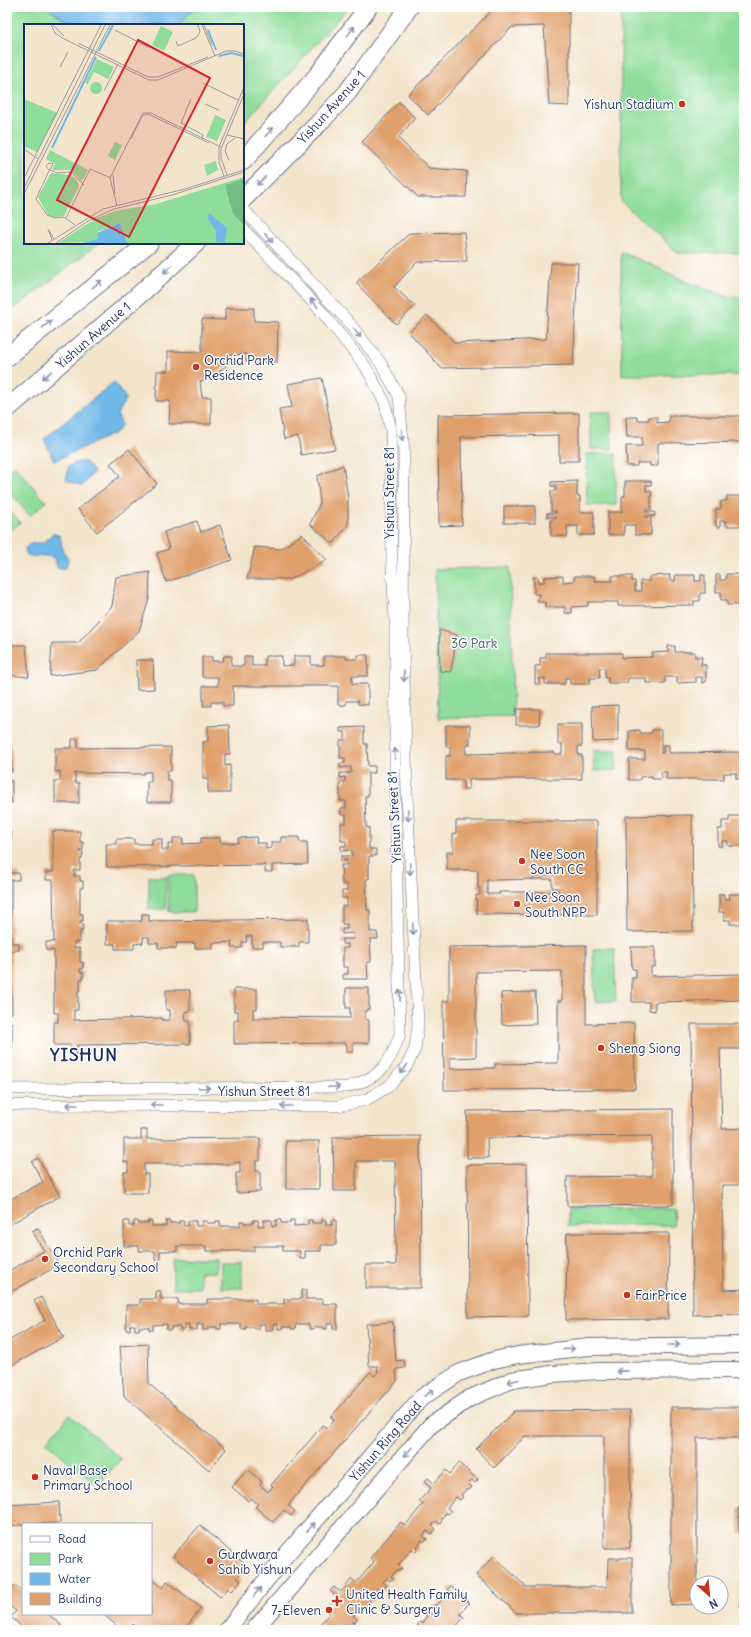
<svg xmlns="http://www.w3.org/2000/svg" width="751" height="1637" viewBox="0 0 751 1637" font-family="Delius,sans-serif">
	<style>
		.green { fill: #90dd9b; stroke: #56867c }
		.water { fill: #70b8e8; stroke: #4674a3 }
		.building { fill: #e0a06c; fill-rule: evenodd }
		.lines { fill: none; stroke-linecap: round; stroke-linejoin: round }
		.minor-casing { stroke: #676f84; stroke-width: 12 }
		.secondary-casing { stroke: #676f84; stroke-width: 18 }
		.primary-casing { stroke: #676f84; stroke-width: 20 }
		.minor { stroke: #fff; stroke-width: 11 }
		.secondary { stroke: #fff; stroke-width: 16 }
		.primary { stroke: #fff; stroke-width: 18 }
		.oneway { stroke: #8d97ae }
		.poi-dot { fill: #c8321e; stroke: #fff; stroke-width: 1.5 }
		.labels { text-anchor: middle; stroke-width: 3; stroke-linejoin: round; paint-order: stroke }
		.poi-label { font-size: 13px; fill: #1b2f5e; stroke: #fff; text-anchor: start }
		.street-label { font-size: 13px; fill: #1b2f5e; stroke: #fff }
		.park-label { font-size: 13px; fill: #3e6370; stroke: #fff }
		.district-label { font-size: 17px; font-weight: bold; letter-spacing: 1px; fill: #1b2f5e; stroke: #fff }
		.inset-river { fill: none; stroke: #70b8e8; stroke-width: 2 }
		.inset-road { fill: none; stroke: #9d9ca0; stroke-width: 1 }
		.view { fill: #d62828; fill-opacity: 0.15; stroke: #d62828; stroke-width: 2 }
		.inset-edge { fill: none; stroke: #1b2f5e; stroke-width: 2 }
	</style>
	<rect width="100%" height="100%" fill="#fff"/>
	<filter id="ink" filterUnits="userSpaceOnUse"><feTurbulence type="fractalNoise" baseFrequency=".025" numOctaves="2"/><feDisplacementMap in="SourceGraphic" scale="8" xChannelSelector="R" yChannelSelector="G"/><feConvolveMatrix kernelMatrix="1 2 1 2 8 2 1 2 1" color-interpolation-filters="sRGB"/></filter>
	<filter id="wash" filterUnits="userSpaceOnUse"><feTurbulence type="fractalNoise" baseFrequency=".012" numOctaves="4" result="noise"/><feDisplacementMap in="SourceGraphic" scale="16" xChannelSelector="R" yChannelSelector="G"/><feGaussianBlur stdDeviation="0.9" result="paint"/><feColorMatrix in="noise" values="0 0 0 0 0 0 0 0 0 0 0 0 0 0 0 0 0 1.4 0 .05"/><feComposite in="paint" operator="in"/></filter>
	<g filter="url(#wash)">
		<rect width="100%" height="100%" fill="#f3e5cc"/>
		<g class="green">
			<path d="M7 7H48L71 25H25V243H99L7 314Z"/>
			<path d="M195 7H349L243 124V25H179Z"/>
			<path d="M621 7H744V253H678L621 201Z"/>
			<path d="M621 252 652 265 687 282 728 297 744 296V375H622Z"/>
			<path d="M590 412H611L612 449H591Z"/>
			<path d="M616 453V505H587L586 454Z"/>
			<path d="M15 466 46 502 30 516 7 489V473Z"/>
			<path d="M7 507 20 523 7 533Z"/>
			<path d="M510 567 513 716 438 718 435 569Z"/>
			<path d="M616 750 617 770 594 771 593 751Z"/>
			<path d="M168 875H194V912H169Z"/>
			<rect x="149" y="877" width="17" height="32"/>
			<path d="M614 948 616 1001 595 1002 593 949Z"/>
			<path d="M673 1208 674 1225 568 1226V1209Z"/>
			<path d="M173 1258H216V1272H200V1288H173Z"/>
			<rect x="221" y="1262" width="21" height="26"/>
			<path d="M70 1415 121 1459 97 1486 46 1442Z"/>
		</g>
		<g class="water">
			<path d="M48 7H195L179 25H71Z"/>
			<path d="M114 382 126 398 117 414 122 425 115 433 54 461 44 439Z"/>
			<path d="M78 462H86L94 472 82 486 66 480 69 466Z"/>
			<path d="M53 533 60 536 63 551 69 559 65 569 57 567 54 558C45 554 37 557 27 556L25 548 32 543H43Z"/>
		</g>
		<g id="blocks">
			<g class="building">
				<path d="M495 7H569V106L549 105 544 26 512 27 428 115 408 95Z"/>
				<path d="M399 102 415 118 398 138 429 168 467 171 466 197H418L362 142Z"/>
				<path d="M464 232 467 261 417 262 394 287 415 306 396 324 356 283 410 233Z"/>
				<path d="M551 263H578L573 365 441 368 409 332 427 315 455 343 546 339Z"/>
				<path d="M225 308H254V321L278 322 277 362H247V354L229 355 230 362 211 379 200 382 202 397H211V424H169L170 401H156L157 371H168V351L202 352V319L225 320Z"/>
				<path d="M322 378 335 449 301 455 298 436 284 439 279 409 292 407 288 384Z"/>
				<path d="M579 413V461H559V435L461 437 462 525 439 526 438 415Z"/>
				<path d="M669 416H744V442L658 443V466H650V463H637V466H627L626 446H642V437H627L626 417H637V420H649V417H657V423L669 422Z"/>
				<path d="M129 449 157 484 97 532 78 509 120 476 110 464Z"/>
				<path d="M343 465 348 498V525L333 544 310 524 320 503 317 476Z"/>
				<path d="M577 481V496H580V512H594V535H578V526H567L568 536H551V519H556V517H547V513H556V511H551V491H556V486H551V482Z"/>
				<path d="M625 481H651V485H646V491H651V510H646V512H655V516H646V518H651V535H635V525H624V535H608V512H622V496H625Z"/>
				<path d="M727 496H744V526H726V521H720V527H716V509H721V501H727Z"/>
				<rect x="504" y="506" width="31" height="17"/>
				<path d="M197 521 201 532 220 525 232 560 166 582 157 553 169 549 164 532Z"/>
				<path d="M302 534 327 560 291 579H247L255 547 281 549Z"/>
				<path d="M150 572 149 599 139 631 97 670 50 676 52 643H78L112 606 116 577Z"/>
				<path d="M726 574H744V605H727V600H721V592H716V575H720V580H726Z"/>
				<path d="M670 575V581H675V575H695V581H701V575H705V593H700V601H694V605L618 606V602H588V606L572 607V613H565V607H545V602H538L539 594H534V577H538V582H544V577L563 576V582L574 581 575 576H594V581H612V576H632V581H635V591H641L640 581H650V576Z"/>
				<path d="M439 630 457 635 451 672 440 671Z"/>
				<path d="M7 645H26L29 677 7 675Z"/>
				<path d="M668 646H675V652H695V657H702L701 665H706V682L702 683V677H696V682L677 683V677H665V683H646V678H628L627 683H608V678H605V668H599L600 678H590V684H570V678H565V684H545V678L539 679V684H535V666H540V658H546V653H622V658L652 657V653L668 652Z"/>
				<path d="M358 655H368V676H352V684H368V705L358 704V701H346V705H338V686H233V706H223V702H211V706H203V686H218V677H202V657H212V661H223L224 656H232L231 666H244V656H252V666H265V656H282V666L294 665V656H311V665H324V656H346V659H358Z"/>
				<rect x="742" y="658" width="2" height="32"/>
				<path d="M136 660H153L154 689 137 690Z"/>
				<path d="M618 705V741L593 742 592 706Z"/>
				<path d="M516 709H540L539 725H516Z"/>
				<path d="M558 724H582V746H578V755H582V779H469V789H463V780H446V756H450V747H446V725H470V745H466V754L554 752V754H562V744H558Z"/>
				<path d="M229 725 230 754H225V766L230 765V793H208V779H203V742L208 741V726Z"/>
				<path d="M364 727V744H367L368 766H375V773H368V796H365L366 827H369V849H376V856H369V879H366L367 910H370V932H377L378 939H370L371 962H367L368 979H343V974H348V967H343V948H348V944H342V939H354L353 933 342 934V929H347V924H342V906H347V898H342V891H347V884H342L341 865H347L346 860 341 861V856H352V850L341 851V846H346V841H341V823H346V815H341V808H346V801H340V782H345V777L340 778V773H351V767L340 768V763H345V758H340V740H345V732H340V728Z"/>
				<path d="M640 730V733H652V730H661V753H663V745H669V753L744 752V779H736V773H724V779H666L667 772H661V779H652V776L640 777V780H629V759H645V751H629V731Z"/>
				<path d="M72 739H78V748L171 747V771H167V780H171V802H147V782H151V772H144V774L75 773V783H79V803H55V781H60V771L55 772V748H72Z"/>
				<rect x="7" y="748" width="5" height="24"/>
				<rect x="7" y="781" width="5" height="22"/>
				<path d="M692 815 693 931 627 932 626 816Z"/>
				<path d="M729 816H744V846H728V841H722V846H718V829H722V821H729Z"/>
				<path d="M456 821H597V915L477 914 476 895H480V888H478V870H447V852H453V834H456ZM552 879V888H558V892H499L500 894H487V880Z"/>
				<path d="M53 831H80V842H83V850H80V852H83L82 859 80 860V870H74V876H80V881H83V888H80V914H83V921H80V924H83V931H80V942H74V948H80V962H83V969H80V972H83V979H80V990L78 991V1010H74V1020L162 1018V1020H170V1010H166V990H190V1011L185 1012 186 1021H190V1044L77 1045V1054H71V1045H54V1022H58V1013H54V950H46V942H54L53 880H46V872H53Z"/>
				<path d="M7 832H11V873H19V880H11V943H19V950L11 951 12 1013 7 1014Z"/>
				<path d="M257 837 256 843H266V849L271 848V842H281V837H299V842H307L308 864 272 865V872H265V865L107 867 106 844H116V839H134V844H152V839H162V850H168V844H173V838H183V844L201 843V838H220V843H238V838Z"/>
				<path d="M719 894H724V899H730L729 894H744V924H730V920H724V912H719Z"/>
				<path d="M142 914H149V921L308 919V942H299V947H280V942H263V947H252V936H246L247 942H242V948H231L232 942 213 943V948H195V943H176L177 948H158V943H149V937H143V943L134 944V949H115V944H107V921H142Z"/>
				<path d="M586 945V1024L634 1023 635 1089 444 1090 443 1001H449V947ZM562 971V1001H558V1063L495 1064V1068L450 1069V1058L476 1057V972Z"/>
				<path d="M631 947H655V967H651V976L744 974V1000L655 1002V1011L649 1010V1002H632V978H636V969H632Z"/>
				<path d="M346 988H369V1010H365V1019L369 1020V1043H353V1052H346V1043L234 1044V1021L238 1020V1011H234V989H257V1009H253V1019H261V1017L350 1018V1008H346Z"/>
				<path d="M535 992 536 1024 502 1025 501 993Z"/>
				<rect x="7" y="1023" width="5" height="23"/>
				<path d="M691 1024H744V1049H720L722 1129 744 1128V1185H722L723 1290 744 1289V1314L693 1315Z"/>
				<path d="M673 1109V1205L567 1206V1177L652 1176V1136L487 1138 488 1158H467V1111Z"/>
				<path d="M141 1130H147V1139L260 1138V1161H256V1171H260V1192L236 1193V1173H240V1162L233 1163V1164H144V1174H148V1193H124V1172H128V1162H124V1139H141Z"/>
				<path d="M420 1136 421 1288H366V1265H396L395 1161H356V1191H334L333 1137Z"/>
				<rect x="286" y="1141" width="33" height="48"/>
				<path d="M38 1158 60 1196 7 1226V1201L43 1182 32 1162Z"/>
				<path d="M527 1164 528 1316 468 1317 467 1165Z"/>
				<path d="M253 1220H258V1226H264V1220H272V1226H276V1220H281V1223H290V1220H294V1226L308 1225V1220H312V1223H322V1220H326V1225H332V1220H336V1245H321V1251H305V1259H300V1251H283V1246H254V1251H206V1246H177V1251H160V1260H155V1251H139V1246H124V1221H129V1226H134V1221H138V1223H148V1221H152V1226H166V1221H170V1223H179V1221H184V1226H188V1221H196V1226H202V1221H207V1223H216V1221H220V1226H240V1221H244V1223H253Z"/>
				<path d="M38 1228 59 1265 7 1294V1272L44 1251 32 1231Z"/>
				<path d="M567 1233H669L668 1319 566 1320Z"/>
				<path d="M301 1290H306V1299H323V1304H337V1329H333V1324H327V1329H323V1327H314V1329H310L309 1324H296L295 1329H291V1327H282V1329H278V1324H273V1330H265V1324H259V1329H255L254 1327H245L246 1329H241V1324H221V1329H217V1327H208V1330H203V1324H197V1330H189V1324H185V1330H180V1327H171V1330H167V1324L153 1325V1330H149V1327H139V1330H135V1325H130V1330H126V1305H140V1299H156V1291H161V1299H178V1304H207V1299H256V1304H284V1299H301Z"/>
				<path d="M41 1297 64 1337 7 1368V1342L45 1320 34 1301Z"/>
				<path d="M393 1322 396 1361 404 1360 405 1368 396 1369 397 1381 288 1505 295 1511 291 1516 284 1510 273 1522 255 1507 258 1504 251 1498 248 1501 232 1487 248 1469 262 1482 260 1485 268 1492 273 1486 271 1485 323 1425 327 1428 334 1420 331 1417 370 1372 374 1376 378 1372 377 1366H369L366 1324Z"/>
				<path d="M148 1344 149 1384 226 1449 209 1470 124 1396 120 1346Z"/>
				<path d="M671 1407H744V1438H697V1604L671 1605Z"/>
				<path d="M630 1410V1548H604V1436H525L494 1468 476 1449 514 1411Z"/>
				<path d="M459 1463 478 1480 475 1483 472 1480 468 1484 472 1487 469 1490 467 1489 461 1495 463 1497 460 1500 456 1497 447 1508 451 1511 448 1514 446 1513 441 1519 442 1521 440 1524 436 1521 432 1525 436 1529 431 1534 427 1531 423 1536 427 1539 424 1542 422 1540 417 1547 418 1549 416 1552 412 1549 398 1565 402 1568 399 1571 397 1570 391 1576 393 1578 390 1581 387 1578 383 1582 387 1586 381 1592 378 1588 374 1593 378 1596 375 1599 373 1598 367 1604 369 1606 366 1609 362 1606 353 1616 357 1620 354 1623 353 1621 347 1628 349 1630H327L320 1624 330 1613 325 1610 337 1597 330 1591 334 1587 341 1592 352 1579 356 1583 374 1562 370 1558 401 1522 405 1526 423 1504 419 1501 431 1488 424 1482 428 1478 434 1483 446 1470 450 1474Z"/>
				<path d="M59 1502 60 1523 23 1524V1525L7 1526V1505Z"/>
				<path d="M738 1508H744V1528H743V1533H739Z"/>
				<path d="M200 1525 247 1566 237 1578 241 1581 232 1591 229 1588 220 1597 173 1556Z"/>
				<path d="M494 1556 526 1587H607L608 1558H632V1613H516L476 1575Z"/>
				<path d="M151 1578 163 1588 167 1581 201 1608 184 1630H141L133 1624 128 1630H122L105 1616 106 1614H151Z"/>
				<rect x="740" y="1581" width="4" height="25"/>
				<path d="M16 1586 23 1592V1614H48L61 1625 57 1630H25L11 1617 16 1611 11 1607H7V1587Z"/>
				<path d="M450 1586 469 1603 460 1614 464 1617 453 1630H419L421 1628 417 1625 420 1622 422 1623 427 1616 426 1615 428 1611 432 1615 436 1610 432 1607 435 1604 437 1605 442 1599 441 1597 444 1594 447 1597 451 1593 447 1590Z"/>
			</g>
		</g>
	</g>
	<g filter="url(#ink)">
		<use href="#blocks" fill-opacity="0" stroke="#676f84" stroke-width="1"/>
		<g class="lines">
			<g class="minor-casing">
				<g id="minor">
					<path d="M7 1089 347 1087C380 1078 390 1065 400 1034L395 793V618L392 567 391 430 385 403 366 367 322 312 243 229"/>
					<path d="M7 1105 338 1106 366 1100 389 1086 406 1067 415 1049 418 1025 407 794 403 637 404 453 399 396 380 362 346 319 243 209"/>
				</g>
			</g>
			<g class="secondary-casing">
				<g id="secondary">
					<path d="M227 1630 285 1556 421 1398 459 1373 494 1360 518 1355 589 1347 744 1345"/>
					<path d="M254 1630 431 1425 470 1398 512 1380 552 1374 599 1371 744 1370"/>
				</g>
			</g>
			<g class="primary-casing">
				<g id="primary">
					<path d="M243 161 319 74 368 7"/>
					<path d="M243 199 318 124 347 93 409 7"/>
					<path d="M7 357 149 243"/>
					<path d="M7 409 140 294 196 243"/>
				</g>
			</g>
			<use href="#minor" class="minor"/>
			<use href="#secondary" class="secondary"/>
			<use href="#primary" class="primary"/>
		</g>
		<defs><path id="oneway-shaft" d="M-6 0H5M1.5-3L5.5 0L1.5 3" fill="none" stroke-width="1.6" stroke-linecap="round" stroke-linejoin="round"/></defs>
		<g class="oneway">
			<use href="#oneway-shaft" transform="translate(351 31) rotate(-54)"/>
			<use href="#oneway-shaft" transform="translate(269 132) rotate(-49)"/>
			<use href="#oneway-shaft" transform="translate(261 181) rotate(135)"/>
			<use href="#oneway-shaft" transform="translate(269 238) rotate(47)"/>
			<use href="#oneway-shaft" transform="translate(168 269) rotate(138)"/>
			<use href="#oneway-shaft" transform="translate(97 284) rotate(-39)"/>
			<use href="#oneway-shaft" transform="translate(314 303) rotate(-132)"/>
			<use href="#oneway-shaft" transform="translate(47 324) rotate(-39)"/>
			<use href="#oneway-shaft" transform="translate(357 333) rotate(51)"/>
			<use href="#oneway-shaft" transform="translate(47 375) rotate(139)"/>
			<use href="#oneway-shaft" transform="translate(402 435) rotate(85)"/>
			<use href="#oneway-shaft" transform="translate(404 676) rotate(89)"/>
			<use href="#oneway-shaft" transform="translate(395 754) rotate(-90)"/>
			<use href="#oneway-shaft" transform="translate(408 815) rotate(87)"/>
			<use href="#oneway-shaft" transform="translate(410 869) rotate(87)"/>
			<use href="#oneway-shaft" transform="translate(413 929) rotate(87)"/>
			<use href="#oneway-shaft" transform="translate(400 995) rotate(-91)"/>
			<use href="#oneway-shaft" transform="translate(404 1069) rotate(128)"/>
			<use href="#oneway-shaft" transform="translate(334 1087)"/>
			<use href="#oneway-shaft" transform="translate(204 1088)"/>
			<use href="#oneway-shaft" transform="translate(72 1105) rotate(180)"/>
			<use href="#oneway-shaft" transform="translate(156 1105) rotate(-180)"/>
			<use href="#oneway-shaft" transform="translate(286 1106) rotate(-180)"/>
			<use href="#oneway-shaft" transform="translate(674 1345)"/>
			<use href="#oneway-shaft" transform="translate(569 1349) rotate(-6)"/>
			<use href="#oneway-shaft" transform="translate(622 1371) rotate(179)"/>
			<use href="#oneway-shaft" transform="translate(513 1381) rotate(165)"/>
			<use href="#oneway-shaft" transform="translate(429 1393) rotate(-33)"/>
			<use href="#oneway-shaft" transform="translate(408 1452) rotate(130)"/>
			<use href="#oneway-shaft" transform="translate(311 1527) rotate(-49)"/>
			<use href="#oneway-shaft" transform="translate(257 1592) rotate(-52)"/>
		</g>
	</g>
	<g class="poi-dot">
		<circle cx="682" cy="104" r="4"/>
		<circle cx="196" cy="367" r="4"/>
		<circle cx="522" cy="861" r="4"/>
		<circle cx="517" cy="904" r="4"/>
		<circle cx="601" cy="1048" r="4"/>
		<circle cx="45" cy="1259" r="4"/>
		<circle cx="627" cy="1295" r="4"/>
		<circle cx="35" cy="1477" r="4"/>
		<circle cx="210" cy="1561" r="4"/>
		<path d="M335 1595h4v4h4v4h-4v4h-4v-4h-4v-4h4z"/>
		<circle cx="329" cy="1610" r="4"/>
	</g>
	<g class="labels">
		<g class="poi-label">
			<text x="674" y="109" text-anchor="end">Yishun Stadium</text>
			<text x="204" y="365">Orchid Park<tspan x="204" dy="15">Residence</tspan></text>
			<text x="530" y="859">Nee Soon<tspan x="530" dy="15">South CC</tspan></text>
			<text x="525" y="902">Nee Soon<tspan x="525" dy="15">South NPP</tspan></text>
			<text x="609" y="1053">Sheng Siong</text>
			<text x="53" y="1257">Orchid Park<tspan x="53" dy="15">Secondary School</tspan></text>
			<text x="635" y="1300">FairPrice</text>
			<text x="43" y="1475">Naval Base<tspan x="43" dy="15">Primary School</tspan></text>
			<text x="218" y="1559">Gurdwara<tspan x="218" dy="15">Sahib Yishun</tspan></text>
			<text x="346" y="1599">United Health Family<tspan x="346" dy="15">Clinic &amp; Surgery</tspan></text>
			<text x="321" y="1615" text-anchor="end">7-Eleven</text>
		</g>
		<g class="street-label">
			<text transform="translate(331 107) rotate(-48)" y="5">Yishun Avenue 1</text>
			<text transform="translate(93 335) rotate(-41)" y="5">Yishun Avenue 1</text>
			<text transform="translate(389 493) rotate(-90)" y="5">Yishun Street 81</text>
			<text transform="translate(394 817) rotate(-93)" y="5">Yishun Street 81</text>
			<text x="264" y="1096">Yishun Street 81</text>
			<text transform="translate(385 1441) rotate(-49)" y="5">Yishun Ring Road</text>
		</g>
		<g class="park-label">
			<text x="474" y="648">3G Park</text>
		</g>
		<g class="district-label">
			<text x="84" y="1061">YISHUN</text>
		</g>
	</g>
	<g transform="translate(24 24)">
		<rect width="220" height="220" fill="#f3e5cc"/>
		<path d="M137 2 149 8 140 27 128 21ZM73 35 90 43 84 55 70 48 64 60 61 59ZM66 64a6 6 0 1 1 12 0a6 6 0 1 1-12 0ZM0 75 34 89 13 128 0 122ZM191 91 202 96 193 117 182 113ZM91 118 98 121 91 136 84 132ZM26 126 64 146 58 157 46 146H28L31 140 22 135ZM192 137 194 146 183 152 180 141ZM27 149 45 151 52 155 55 162 40 192 30 194 24 191 14 173ZM220 153V219H103L96 199 73 208 74 215 67 218 34 219 71 195 91 187 132 180Z" fill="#90dd9b"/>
		<path d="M220 155V201L209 190 201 161Z" fill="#74bc83"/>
		<path d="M185 189 203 204 201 219 192 218V207L184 195ZM96 199 103 219H58L74 215 73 209Z" fill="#70b8e8"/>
		<path class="inset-river" d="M184 6 192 26M75 27 89 1M195 32 207 29 220 32M28 124 72 33"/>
		<path class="inset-road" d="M27 1 31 9 40 15 125 56H134L202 27H211L220 30M29 1 40 12M178 1 191 32M180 1 188 21M91 6 124 23M152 17 154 22 172 14 176 8 174 1M54 19 124 53H134L184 33M36 43 44 28M179 59 214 76M80 67 94 40M167 75 157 99 179 111 178 115M181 80 195 86M203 111 220 115M107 115 118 92 124 90 185 119M0 125 14 135M205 136 201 127 203 120 211 114M89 151 91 170M203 151 197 134V125L220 70 217 69M200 152 195 138V123L220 63M0 154 77 1M0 164 81 1M0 170 86 1M93 182 86 154 119 89H127L197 123M42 194 66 145 87 154M51 201 40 193 31 194 23 191 12 175 25 147 26 146 29 140 25 139 22 142 25 146H26L28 147 31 148 33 149 47 148 60 161M28 216 24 205 30 215M24 219 79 185 161 165 220 146M32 219 64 197 90 185 148 171 220 148"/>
		<path class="view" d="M114 16 186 54 105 213 33 176Z"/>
		<rect width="220" height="220" class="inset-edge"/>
	</g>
	<rect width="751" height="1637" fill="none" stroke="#fff" stroke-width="24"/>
	<rect x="22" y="1523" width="130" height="92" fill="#ffffff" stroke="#a4acbf"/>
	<rect x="30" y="1536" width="20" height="6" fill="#ffffff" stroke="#a4acbf"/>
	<text x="58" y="1543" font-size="12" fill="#1b2f5e">Road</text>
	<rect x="30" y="1553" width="20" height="12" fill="#90dd9b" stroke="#a4acbf"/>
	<text x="58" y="1563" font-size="12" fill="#1b2f5e">Park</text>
	<rect x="30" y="1573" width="20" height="12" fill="#70b8e8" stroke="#a4acbf"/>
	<text x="58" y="1583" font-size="12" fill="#1b2f5e">Water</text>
	<rect x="30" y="1593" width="20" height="12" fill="#e0a06c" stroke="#a4acbf"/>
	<text x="58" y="1603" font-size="12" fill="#1b2f5e">Building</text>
	<g transform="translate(709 1595) rotate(153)"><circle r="19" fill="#ffffff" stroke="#a4acbf"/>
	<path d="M0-3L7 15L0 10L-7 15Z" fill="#c8321e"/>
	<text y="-6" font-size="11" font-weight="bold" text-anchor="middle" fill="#1b2f5e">N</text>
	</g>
</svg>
